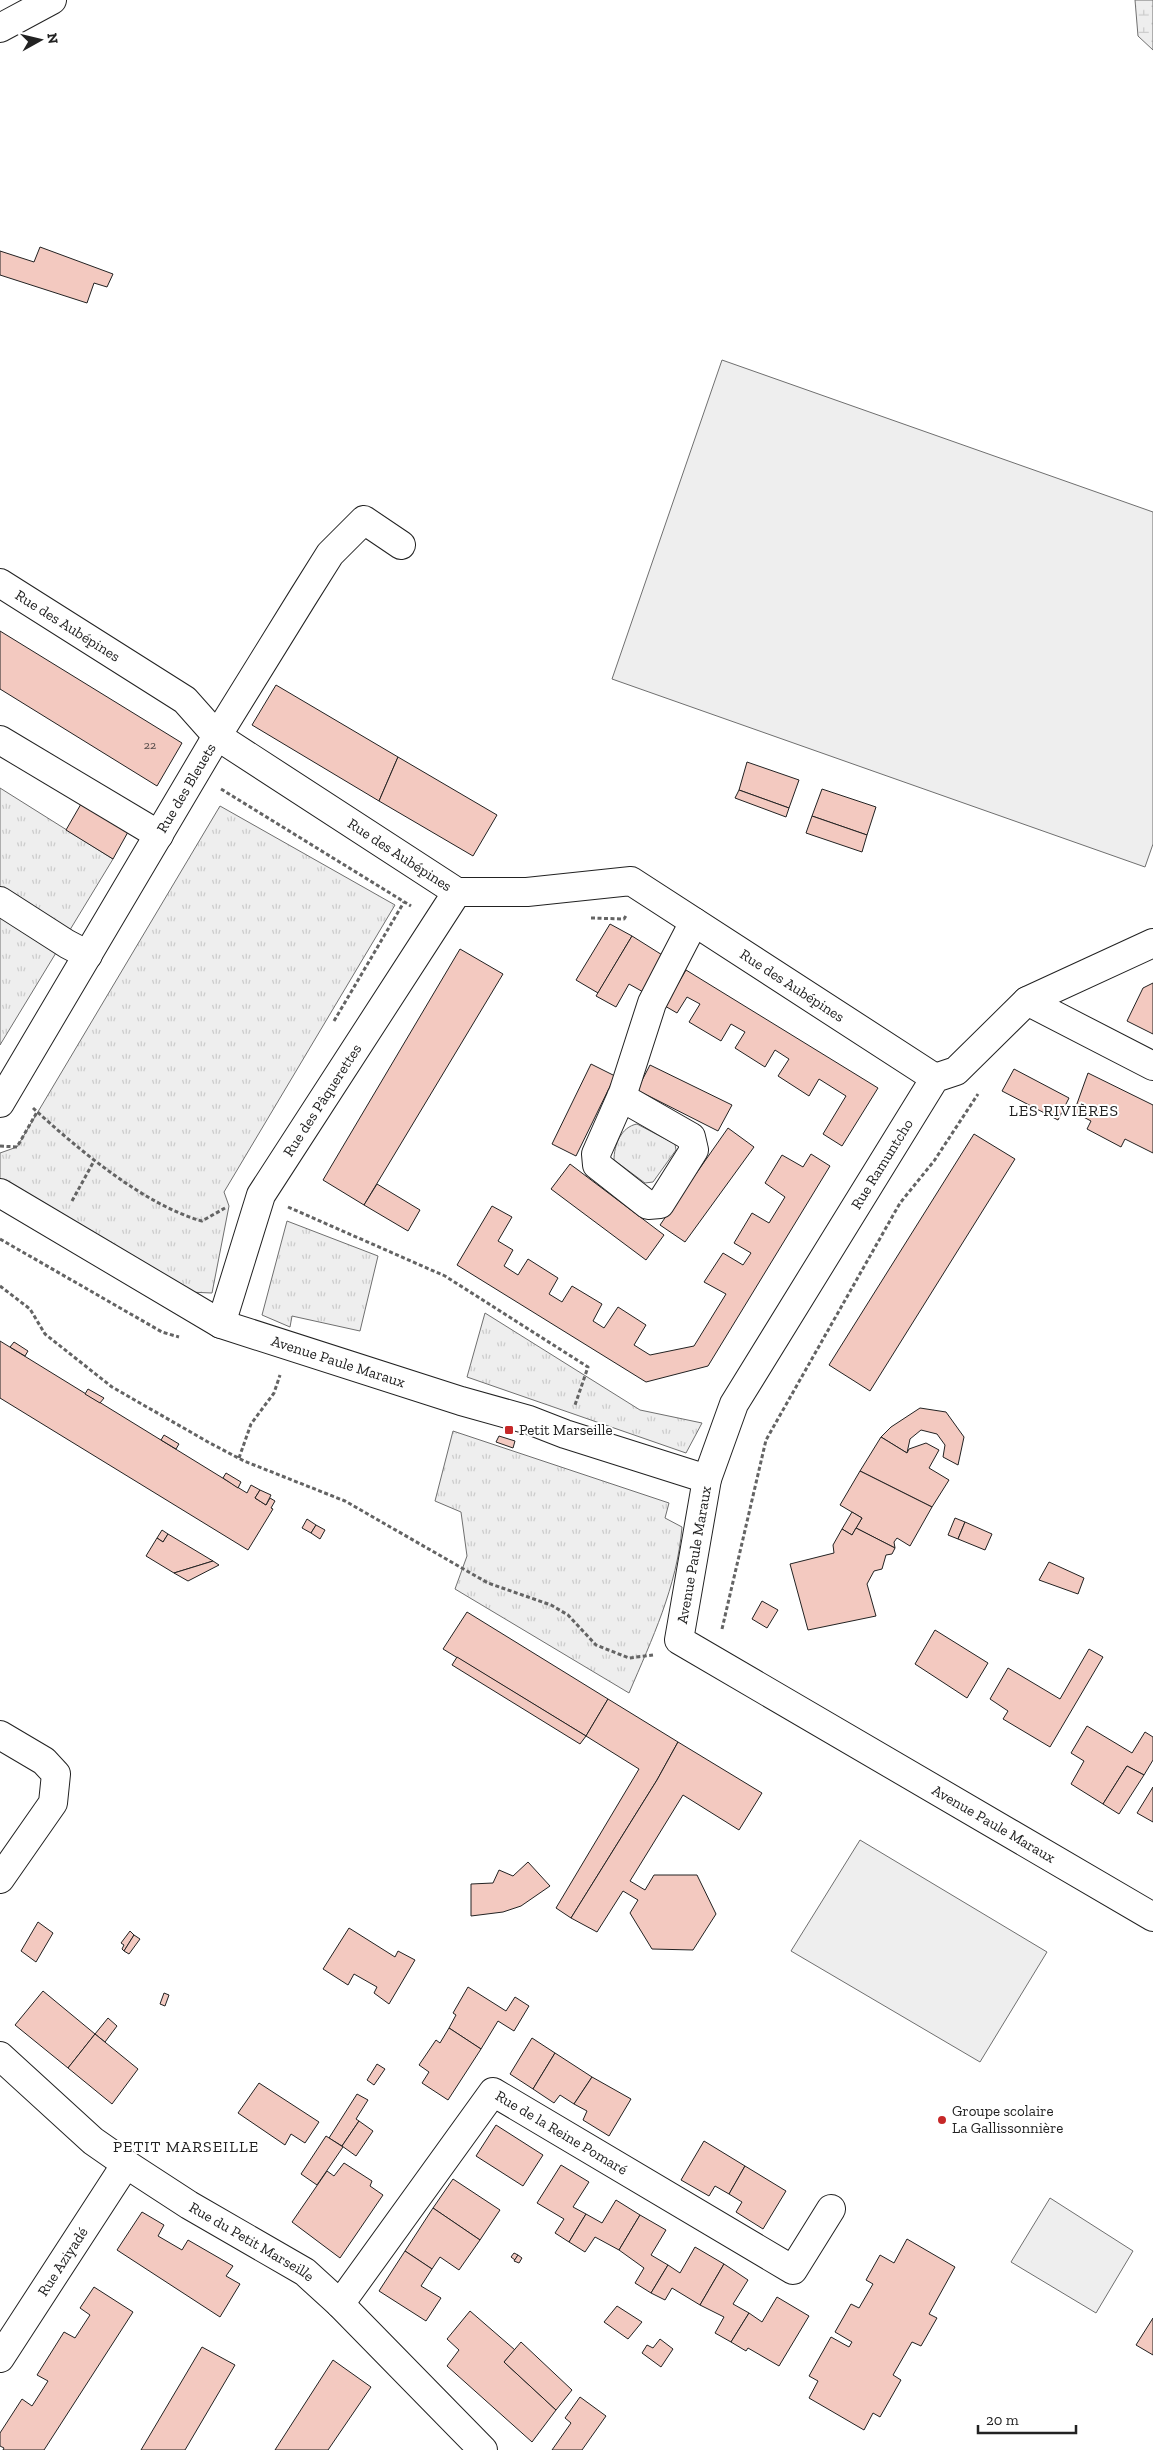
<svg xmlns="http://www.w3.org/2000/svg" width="1153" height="2450" viewBox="0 0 1153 2450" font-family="'Zilla Slab',serif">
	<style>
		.grass { fill: url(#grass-tufts); stroke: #6f6f6f }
		.wetland { fill: url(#wetland-marsh); stroke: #6f6f6f }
		.pitch { fill: #eee; stroke: #6f6f6f }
		.building { fill: #f3c9c0; stroke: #222 }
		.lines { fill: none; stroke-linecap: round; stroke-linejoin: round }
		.minor-casing { stroke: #222; stroke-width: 30 }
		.major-casing { stroke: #222; stroke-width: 30 }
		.path { stroke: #646464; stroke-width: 3; stroke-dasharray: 4 2.5; stroke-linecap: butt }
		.minor { stroke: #fff; stroke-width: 28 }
		.major { stroke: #fff; stroke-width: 28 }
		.poi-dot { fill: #c62828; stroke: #fff; stroke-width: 2 }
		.labels { text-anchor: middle; stroke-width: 4; stroke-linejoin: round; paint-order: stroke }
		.number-label { font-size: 12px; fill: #564c4a }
		.street-label { font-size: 15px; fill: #222; stroke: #fff }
		.poi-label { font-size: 15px; fill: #222; stroke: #fff; text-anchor: start }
		.neighbourhood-label { font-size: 16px; letter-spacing: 1px; fill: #222; stroke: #fff }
	</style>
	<defs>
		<pattern id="grass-tufts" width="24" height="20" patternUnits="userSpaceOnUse" patternTransform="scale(1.25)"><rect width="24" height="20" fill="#eee"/><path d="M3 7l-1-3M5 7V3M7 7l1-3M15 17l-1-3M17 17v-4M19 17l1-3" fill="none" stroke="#ccc"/></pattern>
		<pattern id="wetland-marsh" width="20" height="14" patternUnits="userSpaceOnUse" patternTransform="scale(1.25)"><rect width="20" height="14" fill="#eee"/><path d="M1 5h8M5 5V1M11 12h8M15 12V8" fill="none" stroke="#ccc"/></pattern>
	</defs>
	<rect width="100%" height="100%" fill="#fff"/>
	<g class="grass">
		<path d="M0 788 113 859 0 1045Z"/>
		<path d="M220 806 395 905 224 1192 229 1206 212 1293 164 1291 0 1193V1153L17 1147Z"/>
		<path d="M637 1124 675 1144 676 1150 653 1182 645 1183 614 1160C614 1145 621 1127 637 1124Z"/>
		<path d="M287 1221 378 1256 360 1331 292 1316 290 1327 262 1315Z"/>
		<path d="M485 1313 640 1410 702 1423 686 1453 467 1377Z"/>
		<path d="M453 1431 669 1503 665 1518 682 1527C677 1587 652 1639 629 1693L455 1589 467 1556 461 1512 435 1501Z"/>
	</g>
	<path class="wetland" d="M1135 0H1153V50L1138 36Z"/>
	<g class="pitch">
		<path d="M722 360 1153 512V844L1145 867 612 679Z"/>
		<path d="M860 1840 1047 1952 980 2062 791 1951Z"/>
		<path d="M1050 2198 1133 2251 1096 2313 1011 2262Z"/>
	</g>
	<g class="building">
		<path d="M40 247 113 274 107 287 94 283 87 303 0 275V251L34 262Z"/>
		<path d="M0 631 182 743 157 786 0 689Z"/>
		<path d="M276 685 398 757 379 801 252 725Z"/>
		<path d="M398 757 497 815 473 856 379 801Z"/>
		<path d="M747 762 799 780 789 808 739 790Z"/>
		<path d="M822 789 876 807 867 835 812 816Z"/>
		<path d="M739 790 789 808 786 817 735 798Z"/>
		<path d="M81 804 128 832 113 859 66 830Z"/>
		<path d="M812 816 867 835 862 852 806 833Z"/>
		<path d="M610 924 632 936 598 993 576 980Z"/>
		<path d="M632 936 667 958 645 993 629 984 616 1007 596 996Z"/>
		<path d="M460 949 503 974 364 1205 323 1180Z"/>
		<path d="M686 970 878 1088 842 1146 823 1134 846 1096 819 1079 809 1096 778 1076 789 1059 775 1050 765 1067 735 1048 745 1032 731 1024 721 1041 689 1022 700 1004 687 997 677 1013 665 1006Z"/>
		<path d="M1153 983V1034L1127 1021 1143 988Z"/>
		<path d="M591 1064 615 1076 576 1156 552 1144Z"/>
		<path d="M650 1065 732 1105 718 1131 637 1090Z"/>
		<path d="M1014 1069 1069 1098 1058 1120 1002 1091Z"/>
		<path d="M1088 1073 1153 1105V1153L1125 1139 1121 1147 1087 1129 1091 1121 1074 1112Z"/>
		<path d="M728 1128 754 1147 685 1242 660 1225Z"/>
		<path d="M974 1134 1015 1159 870 1391 829 1365Z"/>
		<path d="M811 1154 830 1166 708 1366 646 1382 457 1265 492 1206 512 1217 498 1241 513 1250 504 1266 518 1275 528 1259 558 1278 549 1294 562 1302 572 1286 602 1304 593 1321 604 1328 618 1307 646 1325 634 1345 650 1355 694 1346 726 1294 704 1282 723 1253 743 1265 751 1253 734 1243 752 1213 769 1223 785 1197 765 1183 782 1155 803 1167Z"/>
		<path d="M570 1164 664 1235 646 1260 551 1189Z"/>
		<path d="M377 1184 420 1210 408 1231 364 1205Z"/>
		<path d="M0 1341 247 1493 251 1485 260 1490 255 1498 266 1505 270 1498 275 1501 271 1508 273 1509 248 1550 0 1398Z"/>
		<path d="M14 1342 28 1351 25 1356 10 1347Z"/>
		<path d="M88 1389 104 1398 100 1403 85 1394Z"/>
		<path d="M920 1408 946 1412 964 1437 958 1465 943 1457 945 1445 937 1434 921 1430 910 1439 907 1453 881 1437 891 1427Z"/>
		<path d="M164 1435 179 1444 176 1449 161 1440Z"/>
		<path d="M499 1436 515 1441 513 1448 496 1442Z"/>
		<path d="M881 1437 907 1453 909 1449 926 1443 939 1450 929 1468 949 1480 932 1507 860 1471Z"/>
		<path d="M860 1471 932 1507 910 1546 897 1538 894 1542 895 1548 856 1528 862 1518 840 1505Z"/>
		<path d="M226 1473 241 1482 238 1488 223 1478Z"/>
		<path d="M260 1490 271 1495 266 1505 255 1498Z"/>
		<path d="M852 1512 862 1518 852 1535 842 1529Z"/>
		<path d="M955 1518 965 1522 958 1539 948 1535Z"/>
		<path d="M307 1519 316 1525 311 1533 302 1528Z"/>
		<path d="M965 1522 992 1534 985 1550 958 1539Z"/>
		<path d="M316 1525 325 1530 320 1539 311 1533Z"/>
		<path d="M856 1528 895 1548 892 1554 886 1555 882 1569 874 1571 867 1584 876 1616 808 1630 790 1564 834 1553 833 1545 842 1529 852 1535Z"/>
		<path d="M162 1530 168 1534 163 1542 157 1538Z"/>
		<path d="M168 1534 213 1561 174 1573 146 1556 157 1538 163 1542Z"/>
		<path d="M213 1561 219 1565 188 1581 174 1573Z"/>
		<path d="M1049 1562 1084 1578 1078 1594 1039 1580Z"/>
		<path d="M762 1601 778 1610 767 1628 752 1619Z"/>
		<path d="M467 1612 608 1699 586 1736 443 1649Z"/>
		<path d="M935 1630 988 1663 967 1698 915 1664Z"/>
		<path d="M1089 1649 1103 1657 1050 1747 1003 1719 1008 1711 990 1699 1008 1668 1060 1699Z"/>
		<path d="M457 1657 586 1736 580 1744 452 1665Z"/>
		<path d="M608 1699 678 1742 657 1780 571 1918 556 1908 639 1769 586 1736Z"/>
		<path d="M1087 1726 1132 1753 1145 1732 1153 1737V1760L1144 1775 1127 1766 1103 1804 1071 1784 1084 1761 1071 1753Z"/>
		<path d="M678 1742 762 1793 739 1830 683 1795 630 1881 645 1890 654 1875H697L716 1914 693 1950 652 1949 630 1913 638 1900 623 1891 597 1932 571 1918 657 1780Z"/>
		<path d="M1127 1766 1144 1775 1119 1814 1103 1804Z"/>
		<path d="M1153 1787V1822L1137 1813Z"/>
		<path d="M528 1862 550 1886 521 1906 503 1912 471 1916V1884L493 1883 499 1870 513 1876Z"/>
		<path d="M38 1922 53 1933 36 1962 21 1951Z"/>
		<path d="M349 1928 395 1957 398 1951 415 1960 389 2004 374 1993 377 1987 354 1974 348 1985 323 1969Z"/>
		<path d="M130 1931 134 1935 124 1951 122 1949 124 1945 121 1943Z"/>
		<path d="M134 1935 140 1939 129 1954 124 1951Z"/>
		<path d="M468 1987 506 2011 515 1997 529 2006 514 2031 498 2021 481 2049 449 2028 456 2015 453 2013Z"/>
		<path d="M43 1991 95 2034 68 2068 15 2025Z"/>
		<path d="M164 1993 169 1995 165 2006 160 2004Z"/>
		<path d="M108 2018 117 2026 105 2042 95 2034Z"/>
		<path d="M449 2028 481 2049 448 2100 422 2083 429 2072 419 2065 436 2040 440 2043Z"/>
		<path d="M95 2034 138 2069 112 2104 68 2068Z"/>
		<path d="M532 2038 555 2053 533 2089 510 2074Z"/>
		<path d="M555 2053 592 2077 574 2104 560 2095 554 2103 533 2089Z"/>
		<path d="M377 2064 385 2069 374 2085 367 2080Z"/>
		<path d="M592 2077 631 2099 609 2136 583 2120 587 2111 574 2104Z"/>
		<path d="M259 2083 319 2122 305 2143 291 2134 285 2145 238 2113Z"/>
		<path d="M357 2094 368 2100 356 2119 359 2121 342 2146 329 2138Z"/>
		<path d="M359 2121 373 2131 356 2156 342 2146Z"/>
		<path d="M496 2125 543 2155 523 2186 476 2156Z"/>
		<path d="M326 2136 343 2147 317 2185 301 2174Z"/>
		<path d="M704 2141 745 2166 729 2194 715 2186 709 2196 681 2180Z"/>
		<path d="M344 2163 372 2181 370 2186 383 2195 340 2258 292 2222 327 2171 334 2176Z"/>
		<path d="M561 2165 589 2182 573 2207 586 2214 569 2242 555 2233 564 2219 537 2203Z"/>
		<path d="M745 2166 786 2191 763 2229 736 2212 742 2202 729 2194Z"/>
		<path d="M453 2179 500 2210 480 2240 433 2208Z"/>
		<path d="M616 2200 640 2215 619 2250 595 2237 585 2252 569 2242 586 2214 602 2223Z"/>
		<path d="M433 2208 480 2240 459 2270 440 2257 432 2269 405 2251Z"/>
		<path d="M142 2212 164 2225 158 2236 182 2250 188 2240 233 2266 226 2276 240 2284 220 2317 117 2250Z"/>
		<path d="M640 2215 666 2230 651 2255 668 2265 651 2293 635 2283 644 2268 619 2250Z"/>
		<path d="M907 2239 955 2267 929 2314 937 2318 921 2346 912 2342 893 2375 901 2380 880 2417 873 2413 864 2430 809 2398 818 2381 809 2376 831 2337 849 2347 852 2342 835 2332 851 2304 859 2308 873 2284 866 2280 880 2255 894 2263Z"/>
		<path d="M695 2247 724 2264 700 2305 672 2288 665 2300 651 2293 668 2265 680 2273Z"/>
		<path d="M405 2251 432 2269 421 2286 441 2298 426 2321 379 2291Z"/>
		<path d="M514 2253 518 2255 515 2260 511 2257Z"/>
		<path d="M518 2255 522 2258 519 2263 514 2261Z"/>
		<path d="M724 2264 748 2280 733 2304 749 2313 731 2342 715 2333 724 2317 700 2305Z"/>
		<path d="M94 2287 133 2312 44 2450H3L4 2448 0 2446V2433L22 2399 32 2406 48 2381 37 2375 64 2332 75 2338 90 2315 80 2308Z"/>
		<path d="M777 2297 809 2316 779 2366 748 2348 746 2351 731 2342 749 2313 762 2322Z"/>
		<path d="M617 2306 642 2322 628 2339 604 2322Z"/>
		<path d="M470 2311 515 2350 504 2362 556 2410 532 2442 447 2366 459 2350 447 2339Z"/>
		<path d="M1153 2318V2355L1136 2345Z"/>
		<path d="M660 2339 673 2349 661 2367 642 2353 647 2345 653 2348Z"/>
		<path d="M521 2342 572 2390 556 2410 504 2362Z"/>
		<path d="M202 2347 235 2365 185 2450H141Z"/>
		<path d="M333 2360 371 2387 328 2450H275Z"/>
		<path d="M580 2397 606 2416 582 2450H552L571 2423 565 2418Z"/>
	</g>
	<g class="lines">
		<g class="minor-casing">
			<g id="minor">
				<path id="s1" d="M0 583 185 700 217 736 457 892H527L631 881 935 1078"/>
				<path d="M0 740 159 835"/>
				<path d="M0 901 67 944 88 955"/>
				<path id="s2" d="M1153 943 1027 1001 956 1071 935 1078 734 1404 707 1479 679 1640 1153 1917"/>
				<path d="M1027 1001 1153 1066"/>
				<path d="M621 1097 691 1137 694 1150 660 1204 648 1205 597 1165 596 1154 623 1093 652 1003 694 922"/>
				<path id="s3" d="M0 1103 217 736 303 597 330 554 364 520 401 545"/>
				<path id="s4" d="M0 1193 221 1324 461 1401 529 1420 565 1434 707 1479"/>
				<path id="s5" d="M221 1324 261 1195 457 892"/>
				<path d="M0 1735 44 1761 56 1774 53 1803 0 1879"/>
				<path id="s6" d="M0 2056 93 2141 126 2164 189 2205 305 2272 340 2304 483 2450"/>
				<path id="s7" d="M340 2304 493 2092 793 2270 831 2209"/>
				<path id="s8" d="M0 2358 126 2164"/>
			</g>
		</g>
		<g class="major-casing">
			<path id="major" d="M0 28 52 0"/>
		</g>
		<g class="path">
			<path d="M221 789 411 906"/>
			<path d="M591 918 624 919 627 914"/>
			<path d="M334 1021 404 902"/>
			<path d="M33 1108C78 1149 144 1205 202 1221L225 1208"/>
			<path d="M0 1146 17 1147 37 1112"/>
			<path d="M72 1201 94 1161"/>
			<path d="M288 1207 445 1276 588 1367 575 1405"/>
			<path d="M0 1239 162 1332 179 1337"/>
			<path d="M0 1286 30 1309 45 1334 112 1387 208 1442 244 1461 345 1501 488 1583 551 1605 568 1615 596 1645 629 1658 653 1655"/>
			<path d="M239 1458 251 1424 274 1393 280 1375"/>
			<path d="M722 1629 766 1440 900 1203 934 1161 978 1094"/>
		</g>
		<use href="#minor" class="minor"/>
		<use href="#major" class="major"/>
	</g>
	<g class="poi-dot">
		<rect x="504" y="1425" width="10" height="10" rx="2.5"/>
		<circle cx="942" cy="2120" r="5"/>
	</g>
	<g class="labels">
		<g class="number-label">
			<text x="150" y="749">22</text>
		</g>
		<g class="street-label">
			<text dy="5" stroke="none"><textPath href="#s1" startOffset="80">Rue des Aubépines</textPath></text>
			<text dy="5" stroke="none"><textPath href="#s3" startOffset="366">Rue des Bleuets</textPath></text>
			<text dy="5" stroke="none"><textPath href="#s1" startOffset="485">Rue des Aubépines</textPath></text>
			<text dy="5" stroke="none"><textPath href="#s1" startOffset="920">Rue des Aubépines</textPath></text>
			<text dy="5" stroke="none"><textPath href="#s5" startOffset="248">Rue des Pâquerettes</textPath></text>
			<text transform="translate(882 1164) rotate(-58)" y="5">Rue Ramuntcho</text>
			<text dy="5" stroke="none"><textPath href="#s4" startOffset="380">Avenue Paule Maraux</textPath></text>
			<text transform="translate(694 1555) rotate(-80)" y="5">Avenue Paule Maraux</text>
			<text dy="5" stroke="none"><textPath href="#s2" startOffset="1251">Avenue Paule Maraux</textPath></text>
			<text dy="5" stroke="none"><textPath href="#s7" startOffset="341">Rue de la Reine Pomaré</textPath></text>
			<text dy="5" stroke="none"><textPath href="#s6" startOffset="314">Rue du Petit Marseille</textPath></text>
			<text dy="5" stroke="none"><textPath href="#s8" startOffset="115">Rue Aziyadé</textPath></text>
		</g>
		<g class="poi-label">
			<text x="519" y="1435">Petit Marseille</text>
			<text x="952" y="2116">Groupe scolaire<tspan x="952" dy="17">La Gallissonnière</tspan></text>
		</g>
		<g class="neighbourhood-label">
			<text x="1064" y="1116">LES RIVIÈRES</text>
			<text x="186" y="2152">PETIT MARSEILLE</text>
		</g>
	</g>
	<g transform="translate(40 40) rotate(82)" stroke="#ffffff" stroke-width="4" paint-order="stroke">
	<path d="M0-4L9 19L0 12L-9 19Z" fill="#222222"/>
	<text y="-8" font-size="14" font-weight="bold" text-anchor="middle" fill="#222222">N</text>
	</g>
	<path d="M978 2425v8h98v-8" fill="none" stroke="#222222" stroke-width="2.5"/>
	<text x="986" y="2425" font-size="15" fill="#222222" stroke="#ffffff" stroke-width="4" paint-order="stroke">20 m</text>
</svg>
